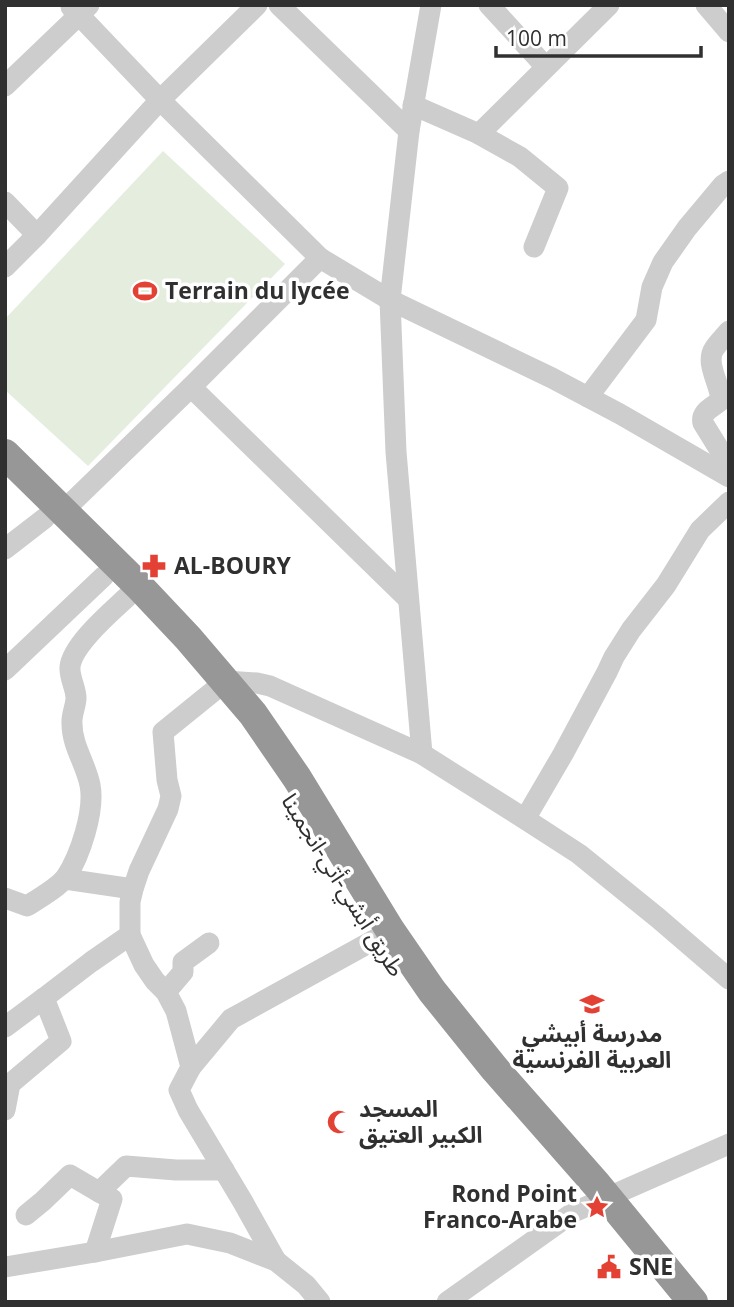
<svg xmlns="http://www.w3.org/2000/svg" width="734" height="1307" viewBox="0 0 734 1307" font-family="'Open Sans','Noto Sans Arabic',sans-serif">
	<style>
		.green { fill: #e4edde }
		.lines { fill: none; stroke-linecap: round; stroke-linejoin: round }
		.minor { stroke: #cdcdcd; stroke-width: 21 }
		.highway { stroke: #979797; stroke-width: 30 }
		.labels { text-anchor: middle; stroke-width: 7; stroke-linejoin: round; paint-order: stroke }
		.poi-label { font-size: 23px; font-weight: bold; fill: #303030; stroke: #fff; text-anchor: start }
		.street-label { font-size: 23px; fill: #303030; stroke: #fff }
	</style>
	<rect width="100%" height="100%" fill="#fff"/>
	<path class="green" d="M163 151 285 264 88 466 5 390V319Z"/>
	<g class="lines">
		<g class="minor">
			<path d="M89 5 79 15 160 100 257 5"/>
			<path d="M279 5 409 131"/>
			<path d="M489 5 546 67"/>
			<path d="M706 5 729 32"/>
			<path d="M5 86 79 15 71 7"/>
			<path d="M413 105 479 134"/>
			<path d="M5 202 37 235"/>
			<path d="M534 247 558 188 520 157 479 134 609 5"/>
			<path d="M5 267 37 235 160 100 320 258 390 300 552 378 620 414 729 477"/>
			<path d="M729 331C724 337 718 343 714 349 705 363 720 384 721 400 714 407 700 411 703 423L729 465"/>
			<path d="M191 387 408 599"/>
			<path d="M588 397 646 320 652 287 663 262 687 228 723 185 729 181"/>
			<path d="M63 511 191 387 320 258"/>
			<path d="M5 549 45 518"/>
			<path d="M5 670 104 576"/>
			<path d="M422 754 396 452 390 300 409 131 431 5"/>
			<path d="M525 819 563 754 607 672 614 657 631 630 666 585 700 530 729 502"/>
			<path d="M65 879 133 889"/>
			<path d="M5 898 27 906C38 899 59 887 66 877 80 856 95 811 90 785 86 764 72 746 72 724 71 715 76 706 76 698 76 688 69 677 70 667 72 645 111 612 127 597"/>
			<path d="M130 935 144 965 155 981 166 992 176 1011 191 1067 179 1090 188 1110 243 1202 276 1261"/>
			<path d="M166 992 183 972V962L209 943"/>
			<path d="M5 1027 44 998"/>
			<path d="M191 1067 231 1019 376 939"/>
			<path d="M5 1110 10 1084 61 1041 44 998 91 962 130 935V902L133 889 139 871 168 809 171 796 167 780 163 732 226 681 257 683 270 686 422 754 525 819 579 854 658 918 729 979"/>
			<path d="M26 1215 43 1201 70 1175 99 1192"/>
			<path d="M95 1252 112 1199 99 1192 126 1166 176 1170H224"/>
			<path d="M5 1267 95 1252 187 1234 230 1243 276 1261 306 1285 320 1302"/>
			<path d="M447 1302 574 1212 729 1144"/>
		</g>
		<path class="highway" d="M5 454 139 586 188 638 253 714 297 778 390 930 432 991 494 1068 597 1185 693 1302"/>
	</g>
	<defs>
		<g id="stadium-bare" transform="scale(1.89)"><path d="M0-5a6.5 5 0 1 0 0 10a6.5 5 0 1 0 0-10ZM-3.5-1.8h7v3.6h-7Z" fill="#e44135" stroke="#fff" stroke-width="2.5" paint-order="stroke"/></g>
		<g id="pharmacy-bare" transform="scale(1.89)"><path d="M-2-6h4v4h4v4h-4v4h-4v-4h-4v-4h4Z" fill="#e44135" stroke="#fff" stroke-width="2.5" paint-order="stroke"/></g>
		<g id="school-bare" transform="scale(1.89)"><path d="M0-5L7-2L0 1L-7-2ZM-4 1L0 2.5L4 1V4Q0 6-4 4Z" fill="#e44135" stroke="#fff" stroke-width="2.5" paint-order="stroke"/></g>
		<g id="mosque-bare" transform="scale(1.89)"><path d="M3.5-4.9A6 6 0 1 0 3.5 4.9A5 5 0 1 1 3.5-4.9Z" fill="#e44135" stroke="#fff" stroke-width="2.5" paint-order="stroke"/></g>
		<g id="sight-bare" transform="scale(1.89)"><path d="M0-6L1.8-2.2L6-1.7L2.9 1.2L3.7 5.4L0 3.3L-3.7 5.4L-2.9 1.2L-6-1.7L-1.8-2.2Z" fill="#e44135" stroke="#fff" stroke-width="2.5" paint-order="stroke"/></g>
		<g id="civic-bare" transform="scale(1.89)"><path d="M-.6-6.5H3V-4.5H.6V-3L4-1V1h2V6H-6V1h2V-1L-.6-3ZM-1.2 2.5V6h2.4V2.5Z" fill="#e44135" stroke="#fff" stroke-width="2.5" paint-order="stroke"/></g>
	</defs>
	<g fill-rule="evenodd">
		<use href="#stadium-bare" x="145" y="291"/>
		<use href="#pharmacy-bare" x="154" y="566"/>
		<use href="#school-bare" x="592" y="1004"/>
		<use href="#mosque-bare" x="339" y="1122"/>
		<use href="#sight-bare" x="597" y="1207"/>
		<use href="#civic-bare" x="609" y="1267"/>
	</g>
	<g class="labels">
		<g class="poi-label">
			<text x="165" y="299">Terrain du lycée</text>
			<text x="174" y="574">AL-BOURY</text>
			<text x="592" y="1042" text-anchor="middle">مدرسة أبيشي<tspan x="592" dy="26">العربية الفرنسية</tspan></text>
			<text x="359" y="1117">المسجد<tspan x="359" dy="26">الكبير العتيق</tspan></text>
			<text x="577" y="1202" text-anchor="end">Rond Point<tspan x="577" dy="26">Franco-Arabe</tspan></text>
			<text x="629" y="1275">SNE</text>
		</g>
		<g class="street-label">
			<text transform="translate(343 885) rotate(58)" y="8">طريق أبشي-أتي-انجمينا</text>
		</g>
	</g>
	<rect width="734" height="1307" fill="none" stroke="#303030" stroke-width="14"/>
	<path d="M496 46v10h205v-10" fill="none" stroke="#303030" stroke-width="3.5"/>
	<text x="506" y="46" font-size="21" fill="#303030" stroke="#ffffff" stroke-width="5" paint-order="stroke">100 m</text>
</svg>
